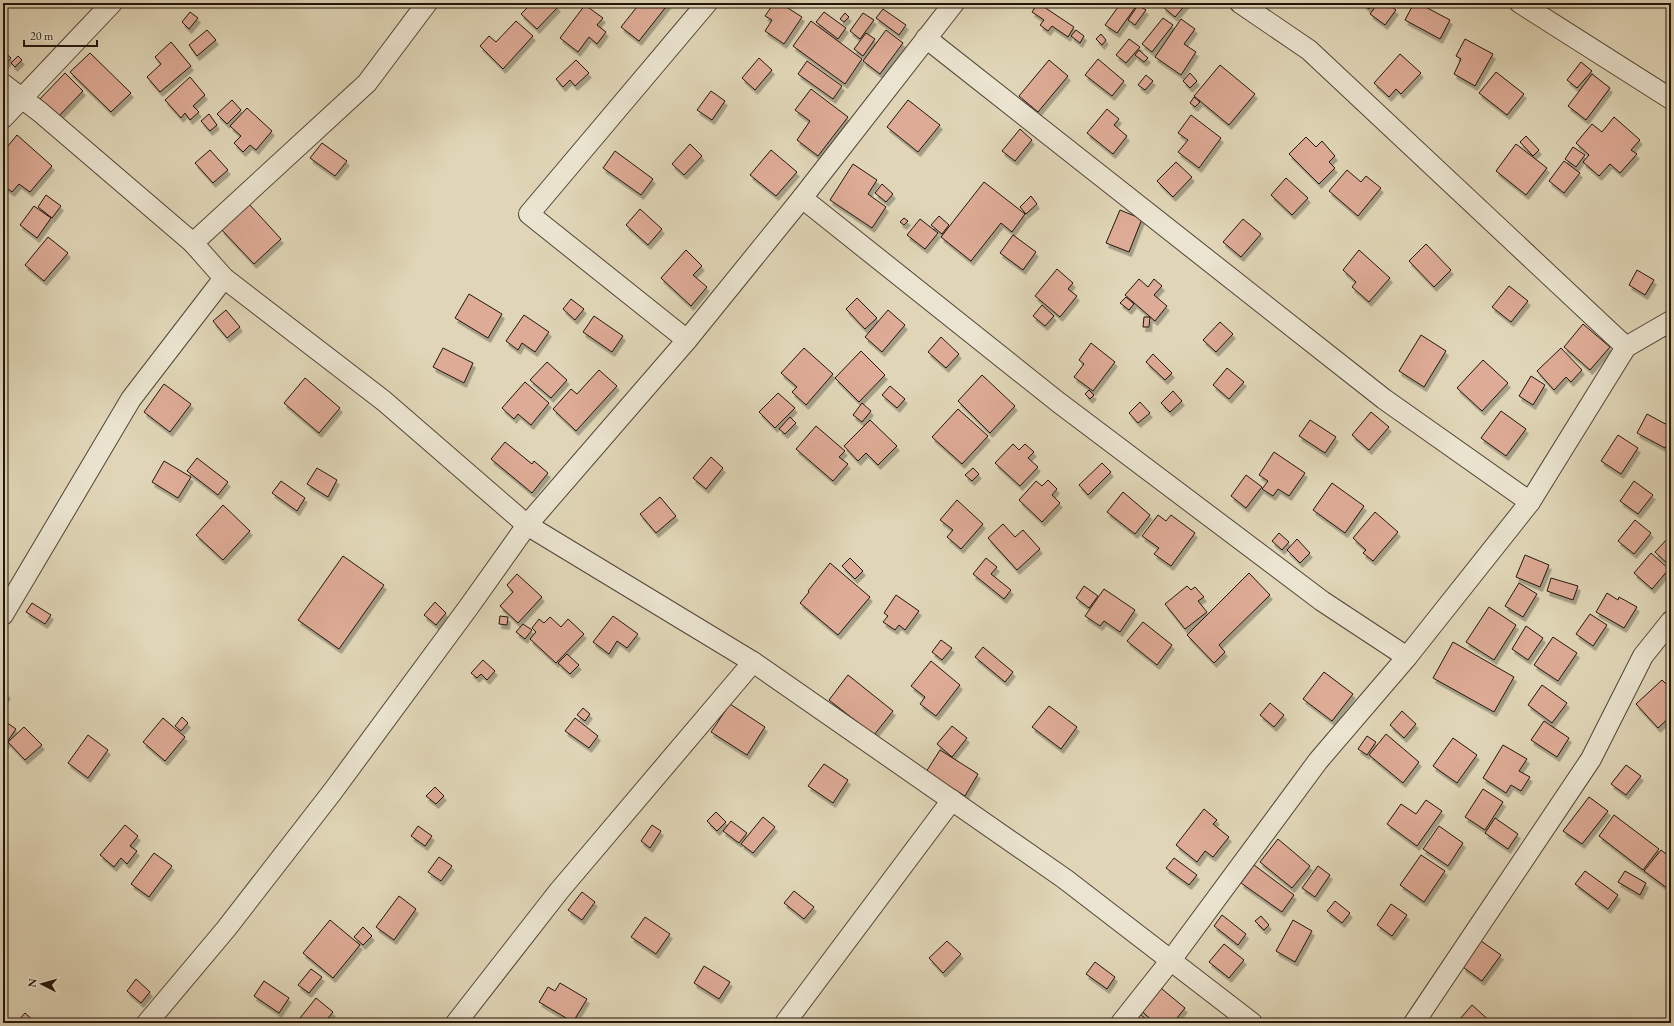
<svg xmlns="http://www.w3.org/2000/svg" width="1674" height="1026" viewBox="0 0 1674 1026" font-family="'EB Garamond',serif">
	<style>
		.building { fill: #deab96; stroke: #21150d; filter: url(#shadow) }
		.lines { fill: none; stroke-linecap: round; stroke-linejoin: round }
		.minor-casing { stroke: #514538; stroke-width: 22 }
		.minor { stroke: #ebe4d0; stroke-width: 20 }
	</style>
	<defs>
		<filter id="shadow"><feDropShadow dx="2.5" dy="4.5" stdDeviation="0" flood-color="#0004"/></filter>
	</defs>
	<rect width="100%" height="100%" fill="#e0d6b7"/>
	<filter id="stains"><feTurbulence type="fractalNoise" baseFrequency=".005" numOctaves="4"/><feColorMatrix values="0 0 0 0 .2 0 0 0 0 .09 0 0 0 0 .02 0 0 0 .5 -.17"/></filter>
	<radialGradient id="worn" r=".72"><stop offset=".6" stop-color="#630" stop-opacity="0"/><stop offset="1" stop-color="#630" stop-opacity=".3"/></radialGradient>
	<g class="building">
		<path d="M532 3H554L558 7 537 29 521 14Z"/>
		<path d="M640 3H669L639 41 621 27Z"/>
		<path d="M774 3H780L802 17 784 44 765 31 772 20 765 16Z"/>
		<path d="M1038 3 1074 27 1068 37 1052 26 1048 31 1040 25 1044 20 1032 12Z"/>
		<path d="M1121 3H1134L1137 5 1117 33 1105 25Z"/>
		<path d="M1166 3H1187L1175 17 1163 7Z"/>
		<path d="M1362 3H1373L1369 9Z"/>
		<path d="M1378 3H1386L1396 10 1385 25 1370 14Z"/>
		<path d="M1414 3H1418L1450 20 1440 39 1405 20Z"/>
		<path d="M585 5 603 18 597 25 606 32 597 44 589 37 578 52 560 38Z"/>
		<path d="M1138 5 1146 10 1135 25 1128 20Z"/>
		<path d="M883 9 906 25 899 35 876 18Z"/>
		<path d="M190 12 198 18 189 29 182 22Z"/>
		<path d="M824 12 846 28 838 39 816 22Z"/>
		<path d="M845 13 849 17 844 22 840 19Z"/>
		<path d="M863 13 874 20 860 39 850 31Z"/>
		<path d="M1163 18 1173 25 1152 52 1142 44Z"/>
		<path d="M1181 19 1195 29 1184 44 1196 52 1181 75 1155 57Z"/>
		<path d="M516 21 533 36 503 69 480 46 489 36 496 42Z"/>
		<path d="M811 21 862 59 845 84 793 46Z"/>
		<path d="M207 30 216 40 197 56 189 45Z"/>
		<path d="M886 30 903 43 880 74 863 61Z"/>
		<path d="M1076 30 1084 36 1080 43 1071 36Z"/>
		<path d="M866 33 875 39 863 56 854 49Z"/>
		<path d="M1101 34 1106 40 1102 45 1096 39Z"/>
		<path d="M1129 39 1140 47 1126 63 1116 55Z"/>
		<path d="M1465 39 1493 54 1475 86 1454 74 1461 59 1456 56Z"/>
		<path d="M171 42 191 66 160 92 147 77 161 64 155 57Z"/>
		<path d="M1139 50 1148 58 1144 62 1135 55Z"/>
		<path d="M3 51 11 58 3 67Z"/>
		<path d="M90 53 131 93 111 112 70 72Z"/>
		<path d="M1400 54 1421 73 1401 94 1396 89 1389 97 1374 83Z"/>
		<path d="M18 56 22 60 15 67 11 63Z"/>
		<path d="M759 58 772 70 755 90 742 78Z"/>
		<path d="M1098 59 1124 81 1112 96 1085 75Z"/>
		<path d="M576 60 589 73 575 86 570 80 563 87 556 79Z"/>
		<path d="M1049 60 1068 76 1038 112 1019 96Z"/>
		<path d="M807 61 842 86 833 99 798 74Z"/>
		<path d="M1581 62 1592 71 1577 88 1567 80Z"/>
		<path d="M1220 65 1255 94 1229 125 1194 96Z"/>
		<path d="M1496 72 1524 94 1507 115 1479 93Z"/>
		<path d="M65 73 83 91 56 119 38 101Z"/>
		<path d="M1190 73 1197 81 1190 88 1183 81Z"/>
		<path d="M1592 74 1610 88 1586 120 1568 106Z"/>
		<path d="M1146 75 1153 81 1145 90 1138 85Z"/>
		<path d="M190 77 205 95 193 106 199 112 190 120 185 113 181 118 165 100Z"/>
		<path d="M811 89 848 117 818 156 797 140 810 121 795 110Z"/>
		<path d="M711 91 725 101 712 120 697 110Z"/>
		<path d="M1194 97 1200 102 1195 107 1190 103Z"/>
		<path d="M232 100 241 110 227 124 217 114Z"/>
		<path d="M908 100 940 125 918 152 887 127Z"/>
		<path d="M247 108 272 131 256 150 250 145 243 152 234 143 241 136 230 126Z"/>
		<path d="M1107 109 1119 119 1114 125 1127 136 1113 154 1087 133Z"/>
		<path d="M209 114 217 125 210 131 201 121Z"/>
		<path d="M1191 115 1221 138 1199 168 1178 152 1188 140 1178 133Z"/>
		<path d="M1614 117 1640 140 1631 150 1637 154 1620 173 1610 164 1599 176 1583 162 1589 155 1576 143 1592 124 1602 132Z"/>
		<path d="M1020 129 1032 140 1015 161 1002 151Z"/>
		<path d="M17 135 52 166 30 192 19 184 12 192 3 185V152Z"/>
		<path d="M1526 136 1539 150 1533 156 1520 142Z"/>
		<path d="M1306 137 1316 147 1322 141 1335 156 1329 162 1335 168 1319 184 1289 154Z"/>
		<path d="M322 143 347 161 335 176 310 158Z"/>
		<path d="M690 144 702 156 684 175 672 164Z"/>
		<path d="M1516 144 1547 168 1526 195 1496 171Z"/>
		<path d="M1573 147 1585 155 1576 167 1565 159Z"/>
		<path d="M210 150 228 170 213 183 195 163Z"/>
		<path d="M771 150 797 172 776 196 750 175Z"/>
		<path d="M615 151 653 179 641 195 603 168Z"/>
		<path d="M1564 161 1580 173 1564 193 1549 181Z"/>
		<path d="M1176 162 1192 177 1173 197 1157 181Z"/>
		<path d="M853 164 877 180 868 194 886 207 872 228 830 200Z"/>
		<path d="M1347 170 1361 182 1366 176 1381 188 1358 216 1329 191Z"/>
		<path d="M1286 178 1308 198 1292 215 1271 195Z"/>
		<path d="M984 182 1025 214 1012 232 1001 223 971 261 941 237Z"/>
		<path d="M882 184 893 194 886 202 875 193Z"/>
		<path d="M46 195 61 206 52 218 38 207Z"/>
		<path d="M1031 196 1037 204 1026 214 1020 207Z"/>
		<path d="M248 203 281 239 254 264 221 229Z"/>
		<path d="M34 206 51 218 37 238 20 225Z"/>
		<path d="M640 209 662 229 648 245 626 225Z"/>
		<path d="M1120 210 1142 219 1129 252 1106 243Z"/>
		<path d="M939 216 949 225 942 234 931 225Z"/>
		<path d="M904 218 908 221 904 225 900 222Z"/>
		<path d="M920 219 938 233 925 249 907 235Z"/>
		<path d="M1243 219 1261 234 1241 257 1223 242Z"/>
		<path d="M1013 235 1036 252 1023 270 1000 253Z"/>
		<path d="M48 237 68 253 44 281 25 265Z"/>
		<path d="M1426 244 1451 270 1434 287 1409 261Z"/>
		<path d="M686 250 702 266 693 275 707 287 691 306 661 278Z"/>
		<path d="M1359 250 1390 278 1369 302 1352 287 1356 282 1343 270Z"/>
		<path d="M1057 269 1073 283 1068 289 1077 296 1060 317 1035 296Z"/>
		<path d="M1637 270 1654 280 1645 295 1629 285Z"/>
		<path d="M1139 279 1148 287 1154 279 1162 286 1154 295 1167 306 1155 321 1125 295Z"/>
		<path d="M1509 286 1528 301 1511 322 1492 307Z"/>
		<path d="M469 294 502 314 488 338 455 318Z"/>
		<path d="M1126 297 1134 304 1129 310 1120 303Z"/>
		<path d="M857 298 877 318 865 329 846 309Z"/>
		<path d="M571 299 584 309 575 320 563 309Z"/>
		<path d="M1042 305 1054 316 1045 326 1033 316Z"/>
		<path d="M226 310 240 327 227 338 213 321Z"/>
		<path d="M888 310 905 325 882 352 865 337Z"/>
		<path d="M524 315 549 332 535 352 522 343 518 350 506 341Z"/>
		<path d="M594 316 623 336 612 352 583 332Z"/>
		<path d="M1144 317H1150L1149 327H1143Z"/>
		<path d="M1220 322 1233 334 1216 352 1203 340Z"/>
		<path d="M1583 324 1610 347 1590 370 1564 347Z"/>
		<path d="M1421 335 1446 351 1424 387 1399 371Z"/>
		<path d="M941 337 959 354 946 368 928 352Z"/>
		<path d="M1091 343 1115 362 1093 391 1074 377 1084 364 1079 360Z"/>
		<path d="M443 348 473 363 464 383 433 367Z"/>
		<path d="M804 348 833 374 806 405 792 392 797 387 781 373Z"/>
		<path d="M1561 348 1582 370 1571 382 1566 377 1554 390 1537 371Z"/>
		<path d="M861 351 885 375 859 402 835 378Z"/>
		<path d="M1153 354 1172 373 1165 380 1146 362Z"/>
		<path d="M1483 360 1508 383 1482 411 1457 388Z"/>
		<path d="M547 362 567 380 551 398 530 380Z"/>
		<path d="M1227 368 1244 382 1229 399 1213 385Z"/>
		<path d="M599 370 617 386 576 431 553 409 571 389 577 394Z"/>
		<path d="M982 375 1015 406 990 433 958 401Z"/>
		<path d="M1531 376 1545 385 1533 405 1519 396Z"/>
		<path d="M305 378 340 408 319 433 284 403Z"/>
		<path d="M525 382 549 403 531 425 518 414 514 419 502 408Z"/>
		<path d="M164 384 191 404 170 432 144 412Z"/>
		<path d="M890 386 905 399 897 408 882 395Z"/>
		<path d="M1089 390 1094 395 1090 399 1085 394Z"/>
		<path d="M1173 391 1182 401 1170 412 1161 403Z"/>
		<path d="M778 393 795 408 775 428 759 412Z"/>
		<path d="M1140 402 1150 413 1138 423 1129 413Z"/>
		<path d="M862 403 871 411 862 422 853 415Z"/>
		<path d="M958 409 988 436 962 464 932 437Z"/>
		<path d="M1501 411 1526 429 1506 456 1481 438Z"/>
		<path d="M1371 412 1389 427 1369 450 1352 435Z"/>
		<path d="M1647 414 1671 427V438L1665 448 1637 433Z"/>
		<path d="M790 417 796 423 785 434 779 429Z"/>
		<path d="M870 420 897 446 878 465 866 453 858 461 844 446Z"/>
		<path d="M1310 420 1336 437 1325 453 1299 436Z"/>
		<path d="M816 426 845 451 839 457 848 464 833 481 796 449Z"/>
		<path d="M1618 435 1638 448 1621 474 1601 461Z"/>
		<path d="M505 442 532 464 534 461 548 473 532 493 491 459Z"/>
		<path d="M1013 444 1019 450 1025 444 1034 452 1028 458 1038 467 1020 486 995 463Z"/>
		<path d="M1274 452 1305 473 1289 496 1278 489 1273 496 1262 489 1268 481 1259 475Z"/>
		<path d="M711 457 723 468 706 489 693 478Z"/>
		<path d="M197 458 228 482 218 495 187 471Z"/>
		<path d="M164 461 191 477 178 498 152 482Z"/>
		<path d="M1102 463 1111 472 1088 495 1079 485Z"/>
		<path d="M317 468 337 480 328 497 307 484Z"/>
		<path d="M973 468 979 474 972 481 965 475Z"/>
		<path d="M1246 475 1262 487 1246 508 1231 496Z"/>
		<path d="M1048 480 1057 489 1052 495 1060 503 1042 522 1019 500 1036 481 1042 486Z"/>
		<path d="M281 481 305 498 297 511 272 493Z"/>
		<path d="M1634 481 1653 495 1638 514 1620 501Z"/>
		<path d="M1332 483 1364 506 1345 533 1313 510Z"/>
		<path d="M1123 492 1150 515 1135 534 1107 512Z"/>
		<path d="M660 497 676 516 656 533 640 514Z"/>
		<path d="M957 500 983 524 961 549 947 537 953 530 940 520Z"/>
		<path d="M223 505 250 531 223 560 196 535Z"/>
		<path d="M1375 512 1398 532 1373 561 1363 553 1366 550 1353 538Z"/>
		<path d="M1158 515 1166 521 1171 515 1195 533 1171 566 1154 554 1159 548 1142 536Z"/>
		<path d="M1635 520 1651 533 1634 554 1618 541Z"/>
		<path d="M1003 524 1015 537 1023 530 1040 549 1017 570 988 538Z"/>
		<path d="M1279 533 1289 542 1282 550 1272 541Z"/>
		<path d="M1668 538 1671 541V567L1655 552Z"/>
		<path d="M1297 539 1310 553 1300 563 1287 550Z"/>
		<path d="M1651 553 1669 569 1652 589 1634 573Z"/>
		<path d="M1525 555 1549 565 1540 587 1516 577Z"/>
		<path d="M343 556 384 585 339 649 298 620Z"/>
		<path d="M850 558 863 571 855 579 842 566Z"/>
		<path d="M986 558 997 567 991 574 1011 590 1004 599 973 574Z"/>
		<path d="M830 563 870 597 838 635 800 603 809 592 808 591Z"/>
		<path d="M1249 573 1270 595 1219 645 1225 652 1214 663 1187 635Z"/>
		<path d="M517 574 542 597 518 623 500 606 513 592 507 585Z"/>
		<path d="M1551 578 1578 586 1573 600 1547 591Z"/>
		<path d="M1519 583 1537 594 1523 617 1505 606Z"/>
		<path d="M1084 586 1098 596 1089 608 1076 598Z"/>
		<path d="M1187 586 1191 590 1195 587 1204 597 1198 601 1207 612 1185 629 1165 604Z"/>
		<path d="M1104 589 1135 610 1120 632 1104 621 1100 626 1085 616Z"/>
		<path d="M1607 593 1618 600 1619 597 1637 607 1624 628 1596 612Z"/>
		<path d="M896 595 919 611 905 630 899 625 895 630 883 622 888 616 884 613Z"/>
		<path d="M435 602 446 613 436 625 424 615Z"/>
		<path d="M32 603 51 615 45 624 26 612Z"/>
		<path d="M1489 607 1516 625 1494 660 1466 642Z"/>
		<path d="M1590 614 1607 625 1593 646 1576 634Z"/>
		<path d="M500 616 508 617 507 625 499 624Z"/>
		<path d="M613 616 638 634 627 648 617 641 609 654 593 642Z"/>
		<path d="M550 617 561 627 568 619 584 634 556 663 530 639 536 632 532 628 539 619 544 623Z"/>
		<path d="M1143 622 1172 645 1157 665 1127 641Z"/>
		<path d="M523 624 532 630 525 639 516 632Z"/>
		<path d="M1526 626 1543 638 1528 660 1512 649Z"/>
		<path d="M1553 637 1577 653 1558 681 1534 665Z"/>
		<path d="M941 640 952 648 942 660 932 652Z"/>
		<path d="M1453 642 1514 677 1494 712 1433 678Z"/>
		<path d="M983 647 1013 672 1005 682 975 657Z"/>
		<path d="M567 654 579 665 570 674 558 663Z"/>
		<path d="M483 660 495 671 487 680 481 674 477 678 471 673Z"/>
		<path d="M931 661 960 685 936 716 920 704 925 697 911 686Z"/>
		<path d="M1324 672 1353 694 1332 721 1303 699Z"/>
		<path d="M848 675 893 711 874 735 829 700Z"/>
		<path d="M1662 680 1671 689V716L1658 728 1636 704Z"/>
		<path d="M1542 685 1567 703 1552 723 1528 705Z"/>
		<path d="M3 690 8 694 3 701Z"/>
		<path d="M1270 703 1284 715 1274 727 1260 715Z"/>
		<path d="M730 704 765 727 747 755 711 732Z"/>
		<path d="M1049 706 1077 727 1061 749 1032 727Z"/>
		<path d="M583 708 590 714 585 721 577 715Z"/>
		<path d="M1402 711 1416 724 1404 738 1390 725Z"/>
		<path d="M182 717 188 723 181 731 175 726Z"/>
		<path d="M163 718 185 737 165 761 143 742Z"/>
		<path d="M575 718 598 736 589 748 565 731Z"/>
		<path d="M3 720 16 729 3 748Z"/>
		<path d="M1544 721 1569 738 1557 757 1531 740Z"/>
		<path d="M952 726 967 738 952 757 937 744Z"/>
		<path d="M24 727 42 745 25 760 8 742Z"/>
		<path d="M1386 734 1419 762 1403 783 1369 755Z"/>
		<path d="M88 735 108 750 88 778 68 763Z"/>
		<path d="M1367 736 1376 742 1367 755 1358 749Z"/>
		<path d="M1453 738 1477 755 1457 783 1433 766Z"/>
		<path d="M1503 745 1527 759 1519 771 1530 777 1521 791 1511 785 1506 793 1483 778Z"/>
		<path d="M940 750 978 774 965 796 926 772Z"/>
		<path d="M824 764 848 780 833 803 808 786Z"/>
		<path d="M1626 765 1641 776 1626 795 1611 784Z"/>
		<path d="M435 787 444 796 436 804 426 796Z"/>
		<path d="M1483 789 1503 802 1485 830 1465 817Z"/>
		<path d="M1589 797 1608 811 1582 844 1563 831Z"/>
		<path d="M1426 800 1442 811 1417 846 1387 824 1401 804 1416 814Z"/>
		<path d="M1204 809 1217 820 1213 824 1229 837 1213 857 1205 851 1197 862 1176 845Z"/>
		<path d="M716 812 726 822 717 831 707 821Z"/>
		<path d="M1614 815 1659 849 1643 870 1599 836Z"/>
		<path d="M763 817 775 827 753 853 741 844Z"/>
		<path d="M1495 818 1518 834 1508 849 1485 833Z"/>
		<path d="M731 821 747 833 739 843 723 831Z"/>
		<path d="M125 825 138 836 130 846 137 851 127 864 121 858 114 867 100 855Z"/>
		<path d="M652 825 661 831 650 848 641 841Z"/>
		<path d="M418 826 432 836 425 846 411 836Z"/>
		<path d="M1439 826 1463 843 1448 866 1423 849Z"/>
		<path d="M1278 839 1310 866 1292 888 1260 862Z"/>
		<path d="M1661 850 1671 858V891L1644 871Z"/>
		<path d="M154 853 172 866 149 897 131 884Z"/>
		<path d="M1421 855 1445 871 1424 902 1400 885Z"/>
		<path d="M439 857 452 866 441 881 428 872Z"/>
		<path d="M1174 858 1197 875 1189 885 1166 868Z"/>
		<path d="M1254 865 1294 895 1282 912 1241 883Z"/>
		<path d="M1318 866 1330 875 1315 897 1302 888Z"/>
		<path d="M1585 871 1618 895 1608 909 1575 884Z"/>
		<path d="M1625 871 1646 883 1640 895 1618 882Z"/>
		<path d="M794 891 814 907 804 919 784 903Z"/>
		<path d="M582 892 595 902 582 920 568 910Z"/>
		<path d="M399 896 416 909 394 940 376 927Z"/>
		<path d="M1335 901 1350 913 1342 923 1327 911Z"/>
		<path d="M1391 904 1407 915 1392 936 1377 925Z"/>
		<path d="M1222 915 1246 934 1238 945 1214 926Z"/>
		<path d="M1261 916 1269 925 1264 930 1255 921Z"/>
		<path d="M645 917 670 934 656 954 631 937Z"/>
		<path d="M330 920 360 945 333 978 303 953Z"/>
		<path d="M1293 920 1312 931 1295 962 1276 951Z"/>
		<path d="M363 927 372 936 363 945 354 937Z"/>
		<path d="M947 941 961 954 943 973 929 958Z"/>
		<path d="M1481 941 1501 955 1482 981 1463 967Z"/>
		<path d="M1224 944 1244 960 1229 978 1209 962Z"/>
		<path d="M1095 962 1115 977 1107 989 1086 974Z"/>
		<path d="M704 966 730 982 719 999 694 983Z"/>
		<path d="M311 969 322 977 309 993 298 985Z"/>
		<path d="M136 979 150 992 141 1003 127 991Z"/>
		<path d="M264 981 289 998 279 1013 254 996Z"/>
		<path d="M560 983 587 999 573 1022 539 1002 548 987 555 991Z"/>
		<path d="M1156 984 1185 1008 1173 1023H1155L1137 1007Z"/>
		<path d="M316 998 333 1012 324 1023H296Z"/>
		<path d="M1472 1005 1492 1023H1463L1459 1020Z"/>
		<path d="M1135 1010 1146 1019 1142 1023H1127Z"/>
		<path d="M25 1013 36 1023H16Z"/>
	</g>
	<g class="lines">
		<g class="minor-casing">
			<g id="minor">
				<path d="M1240 3 1309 50 1626 347"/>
				<path d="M1520 3 1671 99"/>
				<path d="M926 38 1384 399 1530 502"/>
				<path d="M3 84 40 112 193 243 224 278 384 401 527 525 753 662 1065 879 1252 1023"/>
				<path d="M3 118 112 3"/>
				<path d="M802 198 1058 402 1322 601 1407 657"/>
				<path d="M193 243 367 83 427 3"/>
				<path d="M687 340 529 214 707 3"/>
				<path d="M3 615 131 399 224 278"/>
				<path d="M147 1023 226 929 333 791 468 608 527 525 687 340 802 198 954 3"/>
				<path d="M456 1023 559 891 753 662"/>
				<path d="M785 1023 952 800"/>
				<path d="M1121 1023 1171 960 1318 761 1407 657 1530 502 1626 347 1671 321"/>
				<path d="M1414 1023 1591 759 1643 656 1671 621"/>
			</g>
		</g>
		<use href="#minor" class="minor"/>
	</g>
	<rect width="1674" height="1026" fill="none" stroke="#e0d6b7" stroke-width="16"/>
	<rect x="4" y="4" width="1666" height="1018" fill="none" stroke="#21150d" stroke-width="2"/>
	<rect x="8" y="8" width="1658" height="1010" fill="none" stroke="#21150d"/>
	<g transform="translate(42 984) rotate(276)" stroke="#ebe4d0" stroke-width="3" paint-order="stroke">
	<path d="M0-3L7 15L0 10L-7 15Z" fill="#21150d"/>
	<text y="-6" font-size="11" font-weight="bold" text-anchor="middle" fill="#21150d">N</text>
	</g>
	<path d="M24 40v6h73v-6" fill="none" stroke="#21150d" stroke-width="2"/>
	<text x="30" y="40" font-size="12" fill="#21150d" stroke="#ebe4d0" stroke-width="3" paint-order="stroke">20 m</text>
	<rect width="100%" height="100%" filter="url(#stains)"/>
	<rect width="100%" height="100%" fill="url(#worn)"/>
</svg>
